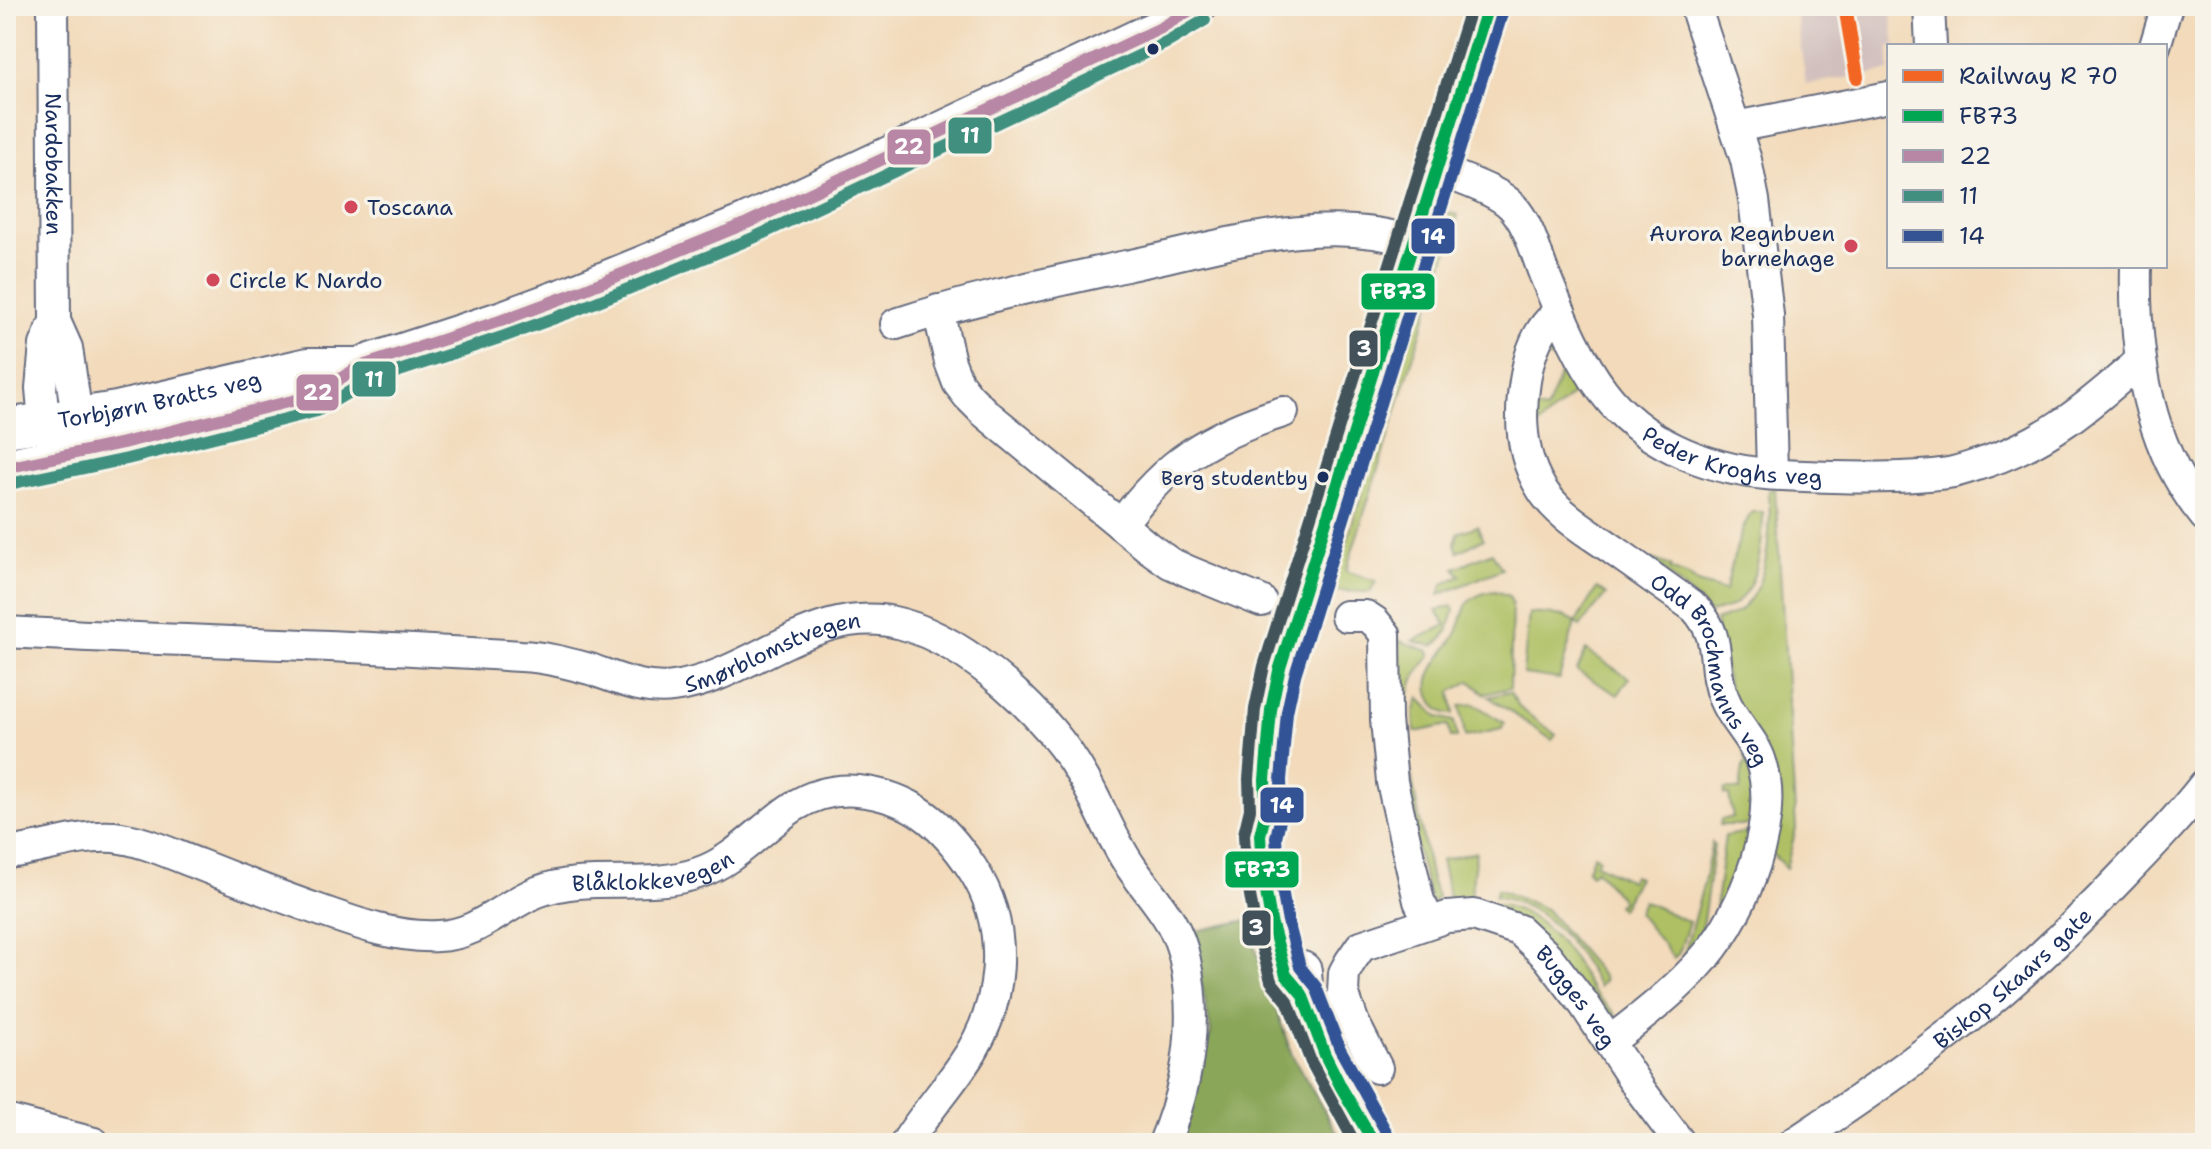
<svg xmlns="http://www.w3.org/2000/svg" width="2211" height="1149" viewBox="0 0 2211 1149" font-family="'Shantell Sans',sans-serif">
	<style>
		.industrial { fill: #d1bfbd }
		.green { fill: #aec063; stroke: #647860; stroke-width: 2 }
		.forest { fill: #8aa659; stroke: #526a5c; stroke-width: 2 }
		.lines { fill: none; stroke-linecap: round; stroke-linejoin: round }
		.minor-casing { stroke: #666b7e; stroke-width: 34 }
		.major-casing { stroke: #666b7e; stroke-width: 42 }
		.minor { stroke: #fff; stroke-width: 30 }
		.major { stroke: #fff; stroke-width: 38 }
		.bus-1-casing { stroke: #f7f3e8; stroke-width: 18 }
		.bus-2-casing { stroke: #f7f3e8; stroke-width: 18 }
		.bus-3-casing { stroke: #f7f3e8; stroke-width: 18 }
		.bus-4-casing { stroke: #f7f3e8; stroke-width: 18 }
		.bus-5-casing { stroke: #f7f3e8; stroke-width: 18 }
		.bus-1 { stroke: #00a651; stroke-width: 12 }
		.bus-2 { stroke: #b787a5; stroke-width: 12 }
		.bus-3 { stroke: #41907f; stroke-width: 12 }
		.bus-4 { stroke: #335395; stroke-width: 12 }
		.bus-5 { stroke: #43525a; stroke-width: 12 }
		.rail-1-casing { stroke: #f7f3e8; stroke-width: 20 }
		.rail-1 { stroke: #f26522; stroke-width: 14 }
		.bus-dot { fill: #1b2f5e; stroke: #f7f3e8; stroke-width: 3 }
		.poi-dot { fill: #d1495b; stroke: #f7f3e8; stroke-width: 3 }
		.labels { text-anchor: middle; stroke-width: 7; stroke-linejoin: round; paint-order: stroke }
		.bus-label { font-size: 20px; fill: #1b2f5e; stroke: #f7f3e8; text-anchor: end }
		.street-label { font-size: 22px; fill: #1b2f5e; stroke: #f7f3e8 }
		.poi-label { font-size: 22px; fill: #1b2f5e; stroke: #f7f3e8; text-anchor: start }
		.line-badge { stroke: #f7f3e8; stroke-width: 3 }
		.badge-label { font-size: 22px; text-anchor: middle; font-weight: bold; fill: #fff }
	</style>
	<rect width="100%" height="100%" fill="#f7f3e8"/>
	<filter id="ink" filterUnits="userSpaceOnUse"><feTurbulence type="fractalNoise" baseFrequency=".0125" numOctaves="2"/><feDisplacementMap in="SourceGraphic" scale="16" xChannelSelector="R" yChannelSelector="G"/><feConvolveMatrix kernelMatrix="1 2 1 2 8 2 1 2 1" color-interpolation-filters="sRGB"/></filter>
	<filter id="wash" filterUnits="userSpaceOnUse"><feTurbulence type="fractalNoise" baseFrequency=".006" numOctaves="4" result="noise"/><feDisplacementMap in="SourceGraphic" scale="32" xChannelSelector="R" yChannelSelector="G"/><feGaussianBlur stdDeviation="1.8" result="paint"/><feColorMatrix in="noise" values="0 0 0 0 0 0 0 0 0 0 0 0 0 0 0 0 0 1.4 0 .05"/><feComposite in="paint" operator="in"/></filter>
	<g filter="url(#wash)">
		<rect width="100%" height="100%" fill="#f2daba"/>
		<path class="industrial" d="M1795 6H1890L1895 46H1889V71L1806 84Z"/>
		<g class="green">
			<path d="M1449 213 1458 215 1346 571 1376 581 1370 592 1335 591 1333 585Z"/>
			<path d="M1550 334 1580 388 1534 429C1540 454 1550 473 1566 495L1561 499C1541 472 1525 443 1528 408L1546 411 1564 364 1545 356 1543 353Z"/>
			<path d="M1775 489 1796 829 1786 868 1767 849 1732 703 1715 621C1723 618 1732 616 1739 611 1770 586 1771 526 1769 490Z"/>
			<path d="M1752 512H1763C1763 541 1759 584 1735 604 1728 609 1718 611 1710 613L1652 559 1671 566 1670 569 1689 576 1697 583 1725 591C1732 567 1738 532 1752 512Z"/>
			<path d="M1477 526 1484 539 1458 552 1455 544 1458 533Z"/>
			<path d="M1492 552 1502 569 1439 595 1443 584 1461 576 1455 568Z"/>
			<path d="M1597 588 1606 595 1580 626 1575 623 1559 679 1523 674 1529 613 1565 616 1576 622Z"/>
			<path d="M1495 591 1509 596 1512 603 1510 688 1485 694 1470 681 1451 692 1454 714C1444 714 1438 711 1433 702 1417 677 1445 655 1456 634 1462 624 1462 608 1471 600 1478 594 1487 592 1495 591Z"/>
			<path d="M1451 606 1454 609C1451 624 1447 637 1434 646L1413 641 1446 625 1437 611Z"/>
			<path d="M1394 639 1429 651 1430 655 1414 679 1403 714 1402 726 1430 876 1437 897 1435 901 1431 902 1397 776Z"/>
			<path d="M1586 650 1629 678 1618 695 1577 671Z"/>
			<path d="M1510 692 1520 708 1556 735 1552 740 1489 697Z"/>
			<path d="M1419 698 1438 717 1454 721 1457 738H1451L1448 725 1415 732 1414 713Z"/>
			<path d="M1474 704 1504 723 1502 729 1465 737 1460 706Z"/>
			<path d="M1746 763 1758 777 1749 825H1720L1721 820 1733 817 1729 795H1724L1725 789 1740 790 1743 767Z"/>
			<path d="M1752 831 1745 869 1713 926 1725 836Z"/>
			<path d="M1712 842 1714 845 1701 934 1696 943 1684 955 1704 882Z"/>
			<path d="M1476 852 1471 894C1466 901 1455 901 1449 897L1441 860Z"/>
			<path d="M1594 855 1599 858 1596 864 1630 881 1633 875 1638 877 1621 909 1617 905 1622 900 1596 870 1591 874 1587 870Z"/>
			<path d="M1497 889 1546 909 1605 979 1599 987C1572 942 1550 907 1495 896Z"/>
			<path d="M1643 901 1689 922 1679 953 1674 958 1638 913Z"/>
			<path d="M1488 904C1525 904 1553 930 1573 959 1580 969 1585 981 1593 991 1601 1001 1611 1008 1618 1018L1611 1022Z"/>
		</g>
		<path class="forest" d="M1248 920 1252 939 1292 1055 1343 1143H1177L1211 1032 1191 932Z"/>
	</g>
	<g filter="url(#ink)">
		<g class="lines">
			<g class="minor-casing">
				<g id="minor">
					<path id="s1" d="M53 6 55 321 67 348 77 417 70 436"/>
					<path d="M1695 6 1746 160 1754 200 1768 315 1772 474"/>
					<path d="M1929 6 1931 46"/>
					<path d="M2155 46 2167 6"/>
					<path d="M1735 127 1889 97"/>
					<path id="s2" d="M1436 168C1458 179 1496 189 1512 206 1528 223 1535 250 1543 271 1560 312 1576 355 1603 391 1641 442 1704 468 1766 474 1788 476 1810 476 1833 477 1869 478 1912 478 1948 473 1961 471 1976 465 1989 461 2050 440 2092 403 2140 361"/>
					<path d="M2136 266C2134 353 2147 447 2205 516"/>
					<path d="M938 310 950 362 958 383 968 396 984 412 1149 548 1170 563 1190 572 1261 601"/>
					<path id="s3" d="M1560 312C1537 327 1529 355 1525 381 1519 417 1521 455 1541 488 1557 515 1590 533 1615 551 1642 570 1668 589 1695 608 1725 641 1709 664 1724 699 1733 722 1754 739 1761 762 1780 821 1744 911 1706 956 1678 989 1643 1016 1609 1042"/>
					<path d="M896 324C971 299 1049 283 1126 266 1218 247 1320 212 1413 242"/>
					<path d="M55 442 44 422 41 388 45 345 55 321"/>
					<path d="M1121 525C1166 462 1210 435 1283 412"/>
					<path d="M1346 616H1366L1375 622 1385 634 1386 720 1392 782 1419 901 1430 922"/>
					<path id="s4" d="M6 632C178 641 349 645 521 656 545 657 567 663 590 669 616 678 644 691 673 687 751 677 817 600 902 624 970 643 1049 716 1083 777 1100 806 1111 838 1131 867 1153 899 1177 920 1185 960 1198 1022 1188 1085 1164 1143"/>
					<path id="s5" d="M6 853C41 850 78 834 114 837 143 840 171 854 198 864 238 880 278 896 319 910 358 924 397 938 438 936 478 935 502 906 537 892 588 872 646 891 698 873 735 861 761 828 793 807 812 795 835 789 858 791 911 796 943 824 972 868 1012 929 1004 1008 962 1066 944 1092 923 1116 906 1143"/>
					<path id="s6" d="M1377 1068 1354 1023 1343 993 1344 973 1350 962 1361 946 1447 917 1474 915 1519 930 1547 956 1584 1004 1641 1091 1680 1143"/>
					<path d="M6 1120 94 1143"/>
					<path id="s7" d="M1794 1143C1852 1105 1909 1066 1963 1023 2020 978 2074 927 2124 874 2152 845 2180 816 2205 784"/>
				</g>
			</g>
			<g class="major-casing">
				<g id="major">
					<path id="s8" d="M6 428 117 411 308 367H359"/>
					<path d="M6 468 123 443 312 396 359 367 500 321 568 296 747 223 1161 28 1197 6"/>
					<path d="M1302 971C1303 1032 1343 1092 1374 1143"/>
					<path d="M1302 994C1297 988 1290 982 1286 975 1273 953 1258 863 1260 836 1260 826 1266 816 1266 806 1266 760 1269 716 1279 671L1488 6"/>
				</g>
			</g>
			<use href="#minor" class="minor"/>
			<use href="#major" class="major"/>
			<g class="bus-1-casing">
				<path id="bus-1" d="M1374 1143 1341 1087 1325 1055 1302 994 1286 975 1271 921 1262 869 1260 835 1266 811 1265 780 1271 710 1279 671 1488 6"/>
			</g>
			<g class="bus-2-casing">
				<path id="bus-2" d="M6 468 123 443 312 396 359 367 500 321 568 296 747 223 1161 28 1197 6"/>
			</g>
			<g class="bus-3-casing">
				<path id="bus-3" d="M9 484 127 459 317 411 366 382 505 336 574 311 753 238 1168 42 1205 20"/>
			</g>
			<g class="bus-4-casing">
				<path id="bus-4" d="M1388 1135 1340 1049 1316 987 1300 967 1287 917 1278 867 1276 837 1282 812 1281 780 1287 712 1295 675 1503 11"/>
			</g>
			<g class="bus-5-casing">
				<path id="bus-5" d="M1355 1143 1311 1062 1288 1002 1271 981 1255 924 1246 872 1244 834 1250 809 1249 779 1255 709 1264 666 1471 6"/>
			</g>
			<use href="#bus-1" class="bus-1"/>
			<use href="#bus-2" class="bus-2"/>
			<use href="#bus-3" class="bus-3"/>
			<use href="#bus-4" class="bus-4"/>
			<use href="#bus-5" class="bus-5"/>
			<g class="rail-1-casing">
				<path id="rail-1" d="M1845 6 1857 77"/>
			</g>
			<use href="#rail-1" class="rail-1"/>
		</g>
	</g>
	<g class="bus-dot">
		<circle cx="1153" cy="49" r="7"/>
		<circle cx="1323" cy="477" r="7"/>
	</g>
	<g class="poi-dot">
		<circle cx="351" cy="207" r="8"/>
		<circle cx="1851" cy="246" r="8"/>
		<circle cx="213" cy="280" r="8"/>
	</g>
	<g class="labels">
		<g class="bus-label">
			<text x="1308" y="485">Berg studentby</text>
		</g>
		<g class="street-label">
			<text dy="8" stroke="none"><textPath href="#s1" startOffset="158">Nardobakken</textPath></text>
			<text dy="8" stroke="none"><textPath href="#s8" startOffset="156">Torbjørn Bratts veg</textPath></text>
			<text dy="8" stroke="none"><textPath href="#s2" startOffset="444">Peder Kroghs veg</textPath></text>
			<text dy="8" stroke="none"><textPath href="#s4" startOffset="778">Smørblomstvegen</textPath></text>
			<text dy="8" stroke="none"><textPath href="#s3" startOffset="448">Odd Brochmanns veg</textPath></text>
			<text dy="8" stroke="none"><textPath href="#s5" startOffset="678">Blåklokkevegen</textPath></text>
			<text dy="8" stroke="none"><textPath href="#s7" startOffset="274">Biskop Skaars gate</textPath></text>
			<text dy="8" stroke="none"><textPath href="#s6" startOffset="388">Bugges veg</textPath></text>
		</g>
		<g class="poi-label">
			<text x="367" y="215">Toscana</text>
			<text x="1835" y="241" text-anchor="end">Aurora Regnbuen<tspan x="1835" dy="25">barnehage</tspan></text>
			<text x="229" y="288">Circle K Nardo</text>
		</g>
	</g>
	<g class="line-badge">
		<rect x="947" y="116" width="46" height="39" rx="8" fill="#41907f"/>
		<rect x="886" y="128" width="46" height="38" rx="8" fill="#b787a5"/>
		<rect x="1410" y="217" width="46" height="38" rx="8" fill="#335395"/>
		<rect x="1360" y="272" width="76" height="39" rx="8" fill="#00a651"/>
		<rect x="1348" y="329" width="31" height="39" rx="8" fill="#43525a"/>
		<rect x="351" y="360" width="46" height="38" rx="8" fill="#41907f"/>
		<rect x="295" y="373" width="45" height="39" rx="8" fill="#b787a5"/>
		<rect x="1259" y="786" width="46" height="38" rx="8" fill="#335395"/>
		<rect x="1224" y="850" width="76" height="39" rx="8" fill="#00a651"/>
		<rect x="1241" y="909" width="31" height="38" rx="8" fill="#43525a"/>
	</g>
	<g class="badge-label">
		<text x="970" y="143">11</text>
		<text x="909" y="154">22</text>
		<text x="1433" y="244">14</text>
		<text x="1398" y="299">FB73</text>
		<text x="1364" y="356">3</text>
		<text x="374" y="387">11</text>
		<text x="318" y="400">22</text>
		<text x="1282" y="813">14</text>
		<text x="1262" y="877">FB73</text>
		<text x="1256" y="935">3</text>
	</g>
	<rect width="2211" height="1149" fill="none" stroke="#f7f3e8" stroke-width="32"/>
	<rect x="1887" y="44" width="280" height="224" fill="#f7f3e8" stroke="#9fa5b1" stroke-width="2"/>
	<rect x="1903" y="70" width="40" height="12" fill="#f26522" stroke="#9fa5b1" stroke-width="2"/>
	<text x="1959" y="84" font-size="24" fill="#1b2f5e">Railway R 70</text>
	<rect x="1903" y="110" width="40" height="12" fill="#00a651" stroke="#9fa5b1" stroke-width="2"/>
	<text x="1959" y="124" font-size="24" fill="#1b2f5e">FB73</text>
	<rect x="1903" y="150" width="40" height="12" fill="#b787a5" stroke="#9fa5b1" stroke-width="2"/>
	<text x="1959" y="164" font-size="24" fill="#1b2f5e">22</text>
	<rect x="1903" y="190" width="40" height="12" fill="#41907f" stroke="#9fa5b1" stroke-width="2"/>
	<text x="1959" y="204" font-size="24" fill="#1b2f5e">11</text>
	<rect x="1903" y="230" width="40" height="12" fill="#335395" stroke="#9fa5b1" stroke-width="2"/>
	<text x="1959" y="244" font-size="24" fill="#1b2f5e">14</text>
</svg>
